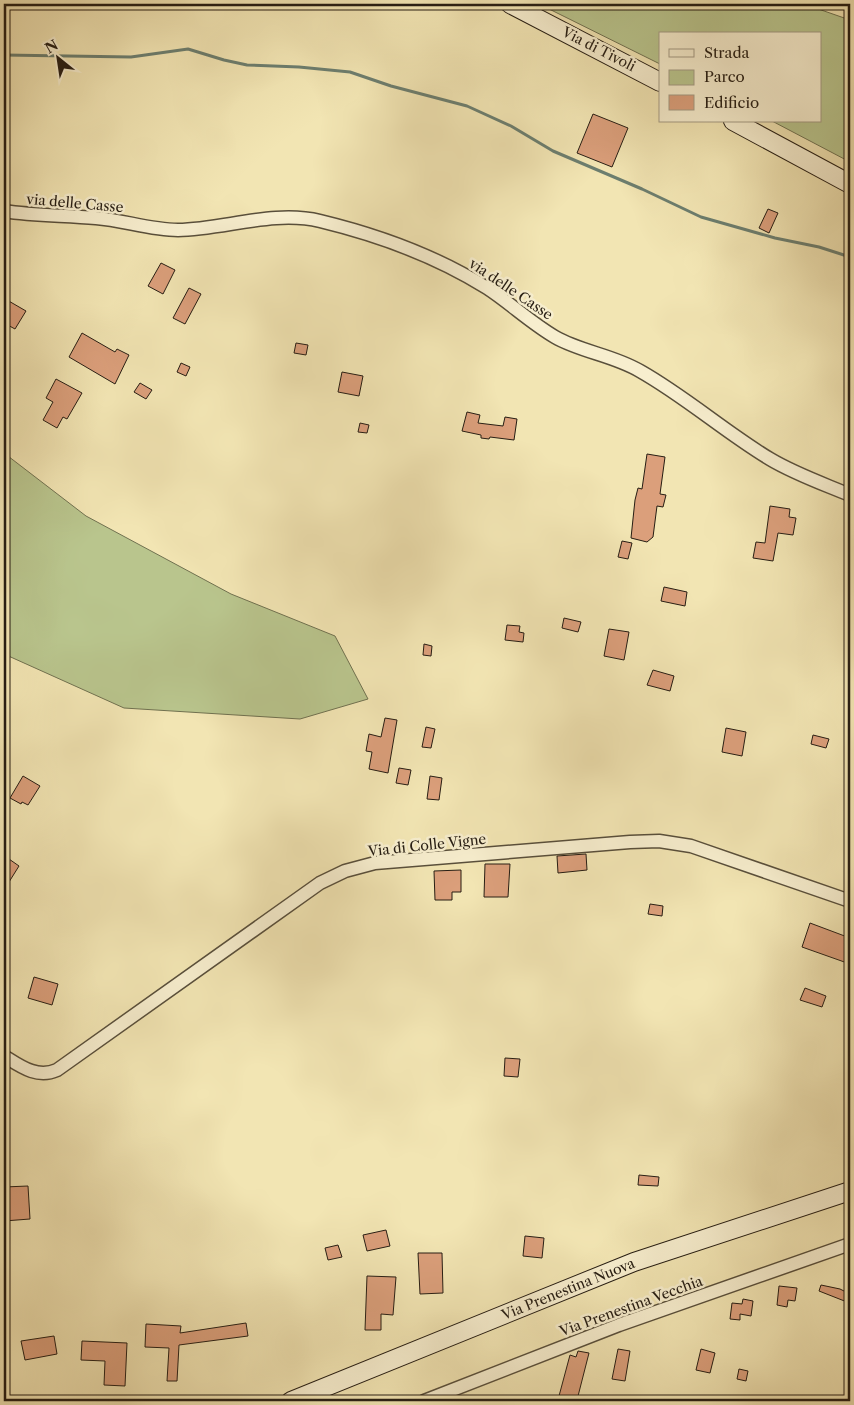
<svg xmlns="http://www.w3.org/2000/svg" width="854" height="1405" viewBox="0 0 854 1405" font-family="'Libre Caslon Text',serif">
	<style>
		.green { fill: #b9c58d; stroke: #707150 }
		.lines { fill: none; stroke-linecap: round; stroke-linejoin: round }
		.stream { stroke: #6c7e6f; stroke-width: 3 }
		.building { fill: #db9f7b; stroke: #261d13 }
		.street-casing { stroke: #594f3b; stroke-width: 15 }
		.secondary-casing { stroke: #261d13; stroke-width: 20 }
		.street { stroke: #f7eece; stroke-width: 12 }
		.secondary { stroke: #f7eece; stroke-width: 18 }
		.labels { text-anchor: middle; stroke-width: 5; stroke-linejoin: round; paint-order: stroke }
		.street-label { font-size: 14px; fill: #261d13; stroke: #f7eece }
	</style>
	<rect width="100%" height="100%" fill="#f2e5b3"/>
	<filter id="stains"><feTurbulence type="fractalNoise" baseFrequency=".004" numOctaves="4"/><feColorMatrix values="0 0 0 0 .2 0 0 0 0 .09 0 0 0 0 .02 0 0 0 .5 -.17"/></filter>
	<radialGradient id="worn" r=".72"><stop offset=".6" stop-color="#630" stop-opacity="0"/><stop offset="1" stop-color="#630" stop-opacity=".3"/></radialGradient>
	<g class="green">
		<path d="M539 4H804L850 20V162L772 121H820V34H660V64Z"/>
		<path d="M4 453 86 516 231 594 335 636 368 699 300 719 124 708 4 654Z"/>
	</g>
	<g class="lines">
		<path class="stream" d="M4 55 131 57 188 49 224 60 247 65 299 67 350 72 391 86 467 106 511 126 553 151 642 189 701 217 775 238 819 247 850 257"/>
	</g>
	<g class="building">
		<path d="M593 114 628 128 612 167 577 153Z"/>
		<path d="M768 209 778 213 769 233 759 228Z"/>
		<path d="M161 263 175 270 163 294 148 286Z"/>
		<path d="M189 288 201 294 185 324 173 318Z"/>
		<path d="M7 300 26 311 15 329 4 323V306Z"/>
		<path d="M82 333 115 352 117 349 129 355 115 384 69 357Z"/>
		<path d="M296 343 308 345 306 355 294 353Z"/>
		<path d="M181 363 190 367 186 376 177 372Z"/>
		<path d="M342 372 363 376 359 396 338 392Z"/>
		<path d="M56 379 82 393 67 419 63 417 57 428 43 420 53 402 46 398Z"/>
		<path d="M140 383 152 390 146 399 134 392Z"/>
		<path d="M467 412 480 415 478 423 503 426 505 417 517 419 514 440 490 437 489 439 481 438V435L462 431Z"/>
		<path d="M360 423 369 425 367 433 358 432Z"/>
		<path d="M647 454 665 457 660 494 666 495 663 507 657 506 653 537 647 542 631 538 635 500 638 488 642 489Z"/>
		<path d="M770 506 790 509 789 517 796 518 793 535 778 533 773 561 753 558 756 542 765 543Z"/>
		<path d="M622 541 632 543 628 559 618 557Z"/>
		<path d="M664 587 687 592 685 606 661 601Z"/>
		<path d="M564 618 581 622 578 632 562 628Z"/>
		<path d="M507 625 520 626 519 632 524 633 523 642 505 640Z"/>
		<path d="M609 629 629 632 624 660 604 656Z"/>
		<path d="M424 644 432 646 431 656 423 655Z"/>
		<path d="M653 670 674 676 670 691 647 685Z"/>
		<path d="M385 718 397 720 388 773 369 769 372 752 366 751 369 734 381 737Z"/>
		<path d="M426 727 435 729 431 748 422 747Z"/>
		<path d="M726 728 746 732 742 756 722 752Z"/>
		<path d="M813 735 829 739 826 748 811 744Z"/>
		<path d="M399 768 411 770 408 785 396 783Z"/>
		<path d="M23 776 40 786 28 805 22 802 21 804 10 798Z"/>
		<path d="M430 776 442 778 439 800 427 799Z"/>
		<path d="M586 854 587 870 558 873 557 856Z"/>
		<path d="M9 859 19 866 4 890V866Z"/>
		<path d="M485 864H510L508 897H484Z"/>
		<path d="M461 870V892H452V900H435L434 871Z"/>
		<path d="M650 904 663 906 662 916 648 914Z"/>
		<path d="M810 923 850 938V964L802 947Z"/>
		<path d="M34 977 58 984 52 1005 28 998Z"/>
		<path d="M805 988 826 996 822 1007 800 1000Z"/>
		<path d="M505 1058 520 1059 518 1077 504 1076Z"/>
		<path d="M639 1175 659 1177 658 1186 638 1185Z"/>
		<path d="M28 1186 30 1219 4 1221V1187Z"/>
		<path d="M386 1230 390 1246 367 1251 363 1235Z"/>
		<path d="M525 1236 544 1238 542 1258 523 1256Z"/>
		<path d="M338 1245 342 1257 328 1260 325 1248Z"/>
		<path d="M418 1253H442L443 1293 420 1294Z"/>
		<path d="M367 1276 396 1277 393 1315 381 1314V1330H365Z"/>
		<path d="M821 1285 840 1289 850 1294 847 1302 819 1291Z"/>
		<path d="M779 1286 797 1288 795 1301 788 1300 787 1307 777 1305Z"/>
		<path d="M743 1299 753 1301 751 1316 740 1314V1320L730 1319 732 1303 742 1304Z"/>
		<path d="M246 1323 248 1336 179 1345 177 1381H167L169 1348 145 1347 146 1324 181 1326 180 1333Z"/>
		<path d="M54 1336 57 1354 25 1360 21 1341Z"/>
		<path d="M82 1341 127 1343 125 1386 104 1385 105 1361 81 1360Z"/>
		<path d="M618 1349 630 1351 625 1381 612 1379Z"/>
		<path d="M701 1349 715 1353 710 1373 696 1370Z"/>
		<path d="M578 1351 589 1353 577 1400 559 1396 570 1355 576 1357Z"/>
		<path d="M739 1369 748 1371 746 1381 737 1379Z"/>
	</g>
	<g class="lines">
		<g class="street-casing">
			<g id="street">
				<path d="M4 211C35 216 65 215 96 218 123 220 150 230 178 230 225 229 274 210 320 221 378 235 436 256 487 288 510 303 531 323 555 337 581 352 613 355 640 371 686 397 725 432 770 459 795 474 824 484 850 495"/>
				<path d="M4 1056C20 1066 37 1079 57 1070L320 883 345 871 375 863 630 842 659 841 691 846 850 901"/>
				<path d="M424 1401 619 1325 850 1244"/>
			</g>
		</g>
		<g class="secondary-casing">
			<g id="secondary">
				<path d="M510 4 660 82"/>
				<path d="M733 121 850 184"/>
				<path d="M291 1401 634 1262 850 1191"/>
			</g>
		</g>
		<use href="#street" class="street"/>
		<use href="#secondary" class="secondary"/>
	</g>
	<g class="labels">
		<g class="street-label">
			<text transform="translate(599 49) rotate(27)" y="5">Via di Tivoli</text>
			<text transform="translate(75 203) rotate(5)" y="5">via delle Casse</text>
			<text transform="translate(511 289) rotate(34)" y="5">via delle Casse</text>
			<text transform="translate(427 845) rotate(-6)" y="5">Via di Colle Vigne</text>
			<text transform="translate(568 1289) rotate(-22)" y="5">Via Prenestina Nuova</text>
			<text transform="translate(631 1306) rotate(-20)" y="5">Via Prenestina Vecchia</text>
		</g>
	</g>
	<rect width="854" height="1405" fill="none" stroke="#f2e5b3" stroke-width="20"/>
	<rect x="5" y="5" width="844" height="1395" fill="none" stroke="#261d13" stroke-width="2.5"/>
	<rect x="10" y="10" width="834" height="1385" fill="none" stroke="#261d13"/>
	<rect x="659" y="32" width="162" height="90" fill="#f7eece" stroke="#a39a83"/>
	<rect x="669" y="49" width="25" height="8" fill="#f7eece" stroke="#a39a83"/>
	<text x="704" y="58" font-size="15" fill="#261d13">Strada</text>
	<rect x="669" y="70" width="25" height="15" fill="#b9c58d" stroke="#a39a83"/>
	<text x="704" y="82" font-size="15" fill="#261d13">Parco</text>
	<rect x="669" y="95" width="25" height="15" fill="#db9f7b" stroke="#a39a83"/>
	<text x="704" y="108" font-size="15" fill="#261d13">Edificio</text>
	<g transform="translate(58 58) rotate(330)" stroke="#f7eece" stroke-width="4" paint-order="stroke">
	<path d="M0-4L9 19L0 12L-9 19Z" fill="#261d13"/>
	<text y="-8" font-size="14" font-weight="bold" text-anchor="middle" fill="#261d13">N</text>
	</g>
	<rect width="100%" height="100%" filter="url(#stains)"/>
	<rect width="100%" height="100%" fill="url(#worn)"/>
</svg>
